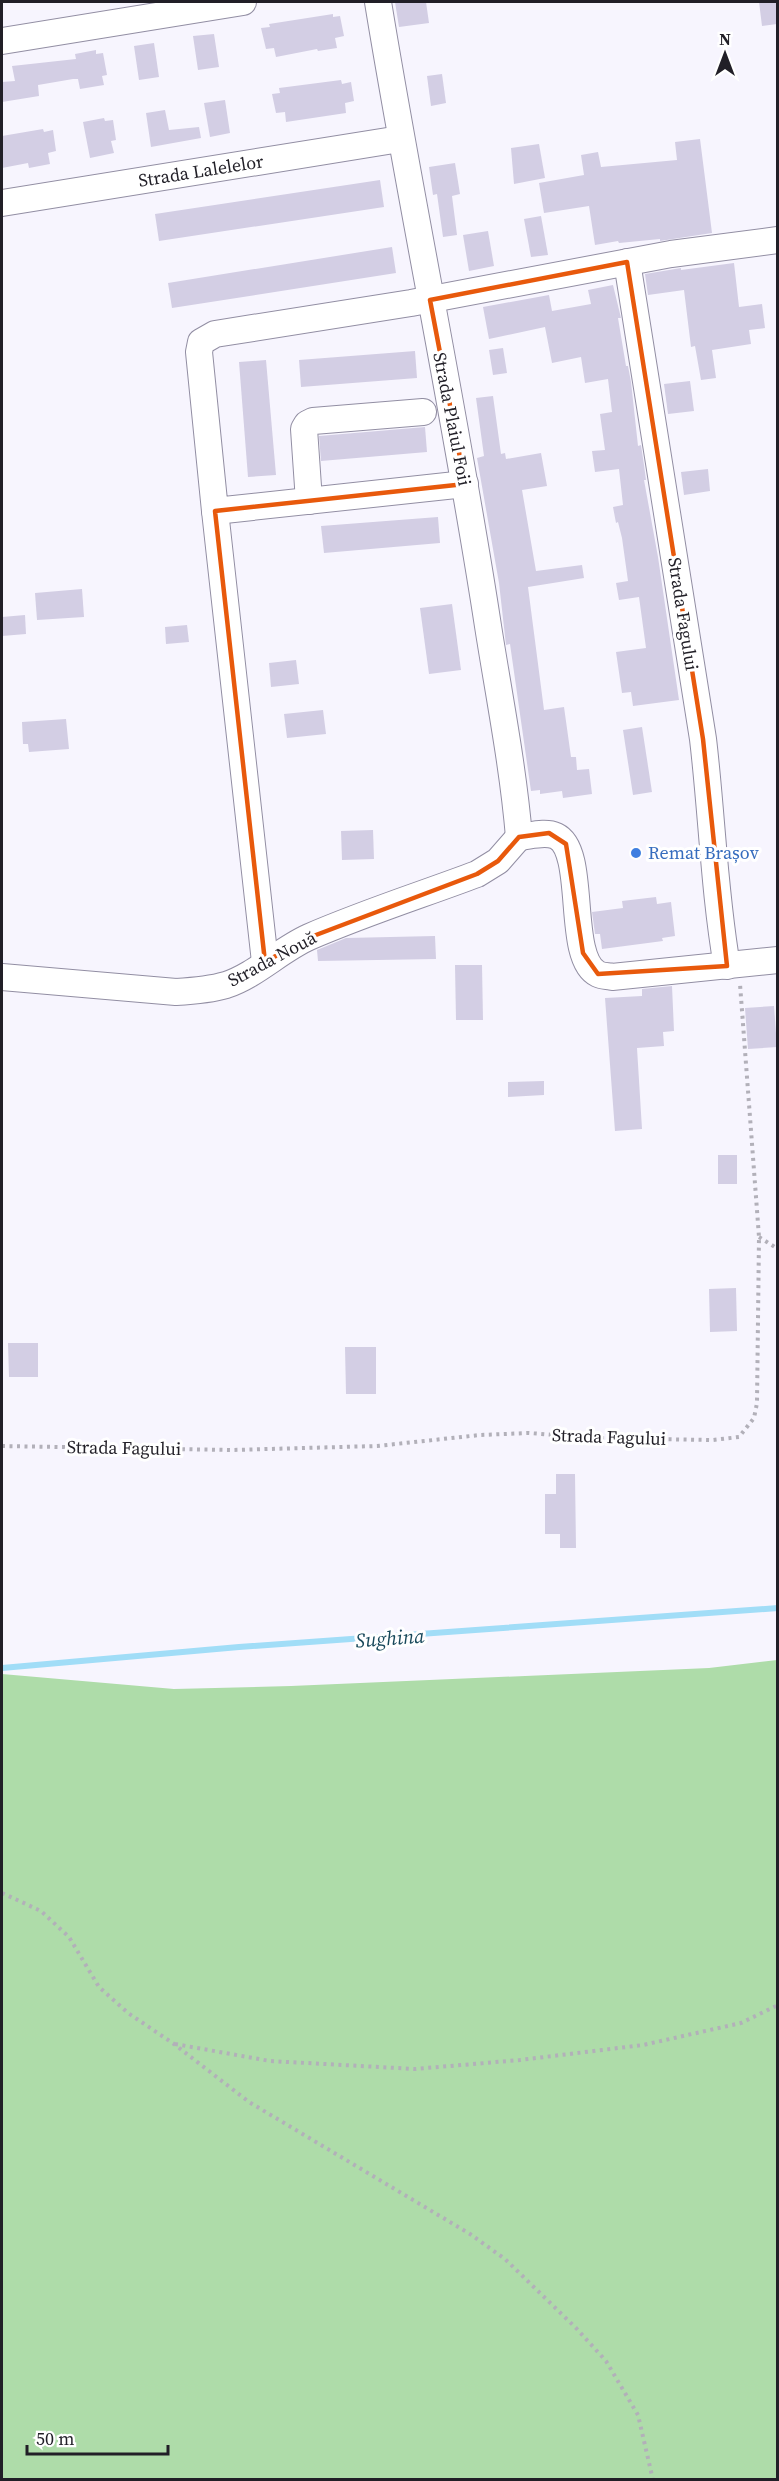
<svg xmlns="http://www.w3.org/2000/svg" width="779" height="2481" viewBox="0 0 779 2481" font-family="'Source Serif 4',serif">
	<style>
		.green { fill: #aedca9 }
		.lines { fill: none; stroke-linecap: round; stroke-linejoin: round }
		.stream { stroke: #a1ddf7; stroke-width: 6 }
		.building { fill: #d3cee4 }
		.minor-casing { stroke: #928ea3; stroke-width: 28 }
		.path { stroke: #b2b0b9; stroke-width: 4; stroke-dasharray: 3 4.5; stroke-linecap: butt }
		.minor { stroke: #fff; stroke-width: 26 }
		.marked { fill: none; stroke: #e8590c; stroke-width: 4.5; stroke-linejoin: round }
		.shop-dot { fill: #3f7fe0; stroke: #fff; stroke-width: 2 }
		.labels { text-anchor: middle; stroke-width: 6; stroke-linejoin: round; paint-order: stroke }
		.street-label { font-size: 18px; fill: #211f27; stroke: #fff }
		.shop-label { font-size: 18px; fill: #366cbe; stroke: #fff; text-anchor: start }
		.water-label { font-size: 20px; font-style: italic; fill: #17485a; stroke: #fff }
	</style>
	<rect width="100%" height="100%" fill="#f7f5fe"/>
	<path class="green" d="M777 1660V2479H2V1674L174 1689 291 1686 709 1668Z"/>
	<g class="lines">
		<path class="stream" d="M2 1668 239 1647 778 1608"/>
	</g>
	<g class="building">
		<path d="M395 2H426L429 23 399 27Z"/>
		<path d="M759 2H777V24L762 26Z"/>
		<path d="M333 14V17L340 16 344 36 335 38 337 48 318 51 317 49 276 57 274 48 266 49 261 28 270 27 269 24Z"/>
		<path d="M214 34 219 67 198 70 193 36Z"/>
		<path d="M154 43 159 77 139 80 134 46Z"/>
		<path d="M96 50V54L103 53 107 75 102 76 104 85 80 89 78 79H73L38 85 39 96 2 102V82L15 81 12 66 76 59 75 54Z"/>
		<path d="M442 74 446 103 431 106 427 76Z"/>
		<path d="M341 80 342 84 351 82 354 101 345 103 346 113 286 122 285 112 276 113 272 94 280 93 279 88Z"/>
		<path d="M225 100 230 133 210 137 204 103Z"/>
		<path d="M165 110 169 130 199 127 201 138 151 147 146 113Z"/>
		<path d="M104 118 105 121 113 120 116 140 111 141 114 153 90 158 83 122Z"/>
		<path d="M43 129 44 132 53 130 56 151 48 153 50 164 29 168 28 163 2 168V136Z"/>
		<path d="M700 139 712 233 660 241V239L619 243 618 241 595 245 589 206 544 213 539 183 584 175 581 155 598 152 601 167 677 160 675 142Z"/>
		<path d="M539 144 545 178 514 184 511 148Z"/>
		<path d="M455 163 460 194 452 196 457 235 443 237 437 194 433 195 429 167Z"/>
		<path d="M380 180 384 207 159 241 155 214Z"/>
		<path d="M541 216 548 255 531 257 524 219Z"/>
		<path d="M488 231 494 266 469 271 463 235Z"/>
		<path d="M392 247 396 273 172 308 168 283Z"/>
		<path d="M734 263 739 307 762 304 765 328 749 330 751 344 712 350 716 378 701 380 695 346 691 347 684 290 648 295 645 274 681 268V270Z"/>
		<path d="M613 285 621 318H618L626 366H628L631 382 638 446 641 445 644 465 646 480H644L658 557 679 700 633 706 631 692 622 693 616 652 646 648 639 597 619 600 616 583 628 581 622 538 618 522 616 523 613 507 623 505 619 469 595 472 592 451 605 450 600 414 612 412 608 379 585 383 581 357 552 363 545 327 489 339 483 307 549 295 552 311 591 304 588 290Z"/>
		<path d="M503 348 507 373 493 375 489 350Z"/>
		<path d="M415 351 417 378 301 387 299 360Z"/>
		<path d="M266 360 276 475 248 477 239 362Z"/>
		<path d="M690 381 694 411 668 414 664 384Z"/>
		<path d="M493 396 501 454 505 453 506 459 541 453 547 486 522 490 536 571 582 565 584 578 528 587 544 710 564 707 571 757H576L577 770 589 769 592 794 563 798 562 791 540 794V790L531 791 510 644 506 645 499 583 477 458 484 456 476 398Z"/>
		<path d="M425 427 427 452 321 461 319 436Z"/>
		<path d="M708 469 710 491 684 495 681 472Z"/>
		<path d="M438 517 440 543 324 553 321 526Z"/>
		<path d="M82 589 84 617 37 620 35 593Z"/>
		<path d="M452 604 461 670 429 674 420 608Z"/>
		<path d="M25 615 26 634 2 636V617Z"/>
		<path d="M187 625 189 642 166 644 165 627Z"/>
		<path d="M296 660 299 684 271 687 269 663Z"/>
		<path d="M323 710 326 734 287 738 284 714Z"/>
		<path d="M66 719 69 749 29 752 28 744H23L22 722Z"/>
		<path d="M642 727 652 792 633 795 623 730Z"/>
		<path d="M373 830 374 859 342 860 341 831Z"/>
		<path d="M656 897 657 904 671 902 675 936 662 938 663 941 602 949 600 934H595L592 912 623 908 622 901Z"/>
		<path d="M435 936 436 959 318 961 317 950 346 938Z"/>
		<path d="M455 965H482L483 1020H456Z"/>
		<path d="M672 986 674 1031 663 1032 664 1046 637 1048 642 1129 615 1131 605 998 642 996V989Z"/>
		<path d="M774 1006 777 1047 748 1049 745 1008Z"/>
		<path d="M544 1081V1095L508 1097V1082Z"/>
		<rect x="718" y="1155" width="19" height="29"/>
		<path d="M736 1288 737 1331 710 1332 709 1289Z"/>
		<path d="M8 1343H38V1377H9Z"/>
		<path d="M345 1347H376V1394H346Z"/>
		<path d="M556 1474H575L576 1548H560V1534H545V1494H556Z"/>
	</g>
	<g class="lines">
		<g class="minor-casing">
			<g id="minor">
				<path d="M378 2C412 210 456 417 488 626 499 696 513 766 519 837"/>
				<path d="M2 41 243 2"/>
				<path d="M2 203 400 139"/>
				<path d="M627 262 703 739C712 815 714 891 727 966"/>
				<path d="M465 484 215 511 199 352 201 342 215 334 411 303 671 254 778 240"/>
				<path d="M309 501 304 429 307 424 313 421 423 412"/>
				<path d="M215 511 265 962"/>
				<path d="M519 837C530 836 545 831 556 836 588 851 565 958 598 974 602 976 608 976 612 977L778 960"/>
				<path d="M2 977 176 992C193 991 209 990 226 985 256 975 280 950 309 937 364 913 421 895 477 874L498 861 519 837"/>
			</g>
		</g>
		<g class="path">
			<path d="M759 1237 778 1249"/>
			<path d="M2 1446 232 1450 377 1446 480 1435 529 1433 592 1438 713 1440 739 1437 754 1418 757 1403 759 1237 740 984"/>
			<path d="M2 1893 41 1911 69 1937 99 1987 128 2013 174 2044 249 2102 470 2234 505 2259 576 2328 606 2361 638 2415 653 2480"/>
			<path d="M175 2044 270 2061 415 2069 520 2060 643 2045 741 2023 778 2005"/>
		</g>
		<use href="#minor" class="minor"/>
	</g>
	<path class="marked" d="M627 262 703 739 727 966 598 974 583 953 566 844 549 833 519 837 498 861 477 874 308 938 265 962 215 511 465 484 430 300Z"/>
	<circle class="shop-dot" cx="636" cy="853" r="6"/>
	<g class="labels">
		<g class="street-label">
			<text transform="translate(201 171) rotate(-9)" y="6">Strada Lalelelor</text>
			<text transform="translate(452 419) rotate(79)" y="6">Strada Plaiul Foii</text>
			<text transform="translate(683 614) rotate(81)" y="6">Strada Fagului</text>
			<text transform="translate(272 959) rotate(-28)" y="6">Strada Nouă</text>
			<text transform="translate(609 1437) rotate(2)" y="6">Strada Fagului</text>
			<text transform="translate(124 1448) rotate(1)" y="6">Strada Fagului</text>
		</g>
		<g class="shop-label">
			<text x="648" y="859">Remat Brașov</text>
		</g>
		<g class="water-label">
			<text transform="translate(390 1638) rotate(-4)" y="7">Sughina</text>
		</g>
	</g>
	<rect width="779" height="2481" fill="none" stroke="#211f27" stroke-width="6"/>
	<g transform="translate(725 54)" stroke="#ffffff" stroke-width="4.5" paint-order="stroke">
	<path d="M0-4.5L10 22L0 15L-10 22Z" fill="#211f27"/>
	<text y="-9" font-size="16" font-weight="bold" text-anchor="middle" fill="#211f27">N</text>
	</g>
	<path d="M27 2445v9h141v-9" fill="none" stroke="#211f27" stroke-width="3"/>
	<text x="36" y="2445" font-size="18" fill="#211f27" stroke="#ffffff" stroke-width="4.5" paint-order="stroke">50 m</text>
</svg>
